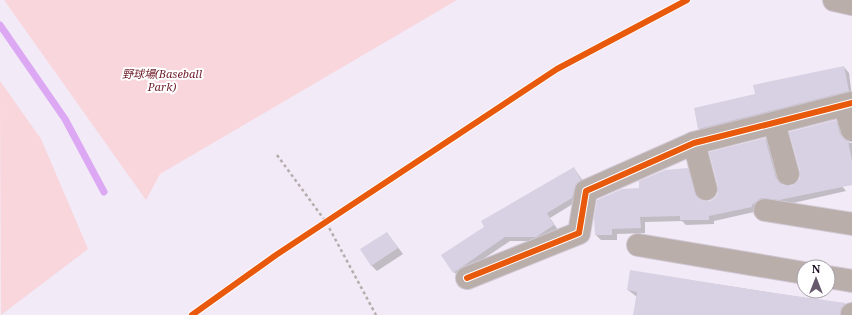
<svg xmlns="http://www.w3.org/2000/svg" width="852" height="315" viewBox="0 0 852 315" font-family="'Noto Serif','Noto Sans JP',serif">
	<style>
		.green { fill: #f9d5dc }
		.shadow { fill: #0003 }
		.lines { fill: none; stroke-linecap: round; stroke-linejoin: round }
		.stream { stroke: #dca8f3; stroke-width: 7 }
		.building { fill: #d8d1e3 }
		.street-casing { stroke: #cfc7d3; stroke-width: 24 }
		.path { stroke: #b6acab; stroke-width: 2.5; stroke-dasharray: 3 3; stroke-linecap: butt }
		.street { stroke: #b9aeaa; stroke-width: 22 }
		.cycleway-casing { stroke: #fff; stroke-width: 8 }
		.cycleway { stroke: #e8590c; stroke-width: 6 }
		.labels { text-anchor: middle; stroke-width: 4; stroke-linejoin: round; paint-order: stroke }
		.park-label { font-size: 11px; font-style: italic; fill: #6f1d2b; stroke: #fff }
	</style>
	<rect width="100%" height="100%" fill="#f2eaf6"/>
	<g class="green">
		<path d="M4 0H457L160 174 146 200Z"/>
		<path d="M0 81 41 139 88 249 1 315Z"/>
	</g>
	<g class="shadow">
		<path d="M844 67 849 73 852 97 705 134 699 129 756 95Z"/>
		<path d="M835 121 841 126 847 142 852 143V176L841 185 846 191 714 221V224L686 225 682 221 645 222V233L617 234V240H601L596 235 640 189 687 169 693 174 701 201 710 202 715 199 765 139 770 144 781 184 782 186 791 187 798 183Z"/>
		<path d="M574 168 585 184 576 202 550 218 558 230 540 241H510L458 276 454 272Z"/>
		<path d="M387 233 403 254 377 271 371 265Z"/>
		<path d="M631 271 845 304 852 311 849 315H634L637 297 628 290Z"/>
	</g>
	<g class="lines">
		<path class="stream" d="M0 25 65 119 104 192"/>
	</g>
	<g class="building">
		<path d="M844 66 849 91 698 129 694 108 755 94 753 85Z"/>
		<path d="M836 120 840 134 848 141 852 161V185L779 200 761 198 752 205V207L709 216V220H680V216L640 217 641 228 612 229V235H595L594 217 597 200 622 189 639 188V181L665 170 688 168 697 197 703 201H710L715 198 718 193V186L709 152 765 138 776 178 780 183 784 186H792L797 182 800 178V171L789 132Z"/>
		<path d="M574 167 581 180 576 184 572 198 547 213 554 225 536 237H505L453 273 441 255 484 227 481 221Z"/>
		<path d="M387 232 398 248 371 266 360 249Z"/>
		<path d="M630 270 774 293 846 303 841 308 840 315H633L637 292 627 290Z"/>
	</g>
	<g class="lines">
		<g class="street-casing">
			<g id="street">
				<path d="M834 0 852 4"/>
				<path d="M844 105 852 130"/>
				<path d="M774 123 788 174"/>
				<path d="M694 143 706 189"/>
				<path d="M765 210 852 224"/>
				<path d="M638 245 804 273"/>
				<path d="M828 277 852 281"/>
				<path d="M467 278 579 233 586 191 694 143 852 103"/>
				<path d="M852 315V314"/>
			</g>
		</g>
		<path class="path" d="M277 155 326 222 376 315"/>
		<use href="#street" class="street"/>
		<g class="cycleway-casing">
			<g id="cycleway">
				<path d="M467 278 579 233 586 191 694 143 852 103"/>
				<path d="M192 315 276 255 557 69 687 0"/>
			</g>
		</g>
		<use href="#cycleway" class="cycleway"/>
	</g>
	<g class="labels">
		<g class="park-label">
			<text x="162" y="78">野球場(Baseball<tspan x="162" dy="13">Park)</tspan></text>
		</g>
	</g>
	<g transform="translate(816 279)"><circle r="19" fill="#ffffff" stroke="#a39da6"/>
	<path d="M0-3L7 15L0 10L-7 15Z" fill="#66596b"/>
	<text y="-6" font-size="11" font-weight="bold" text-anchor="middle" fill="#1a0b20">N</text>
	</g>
</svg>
